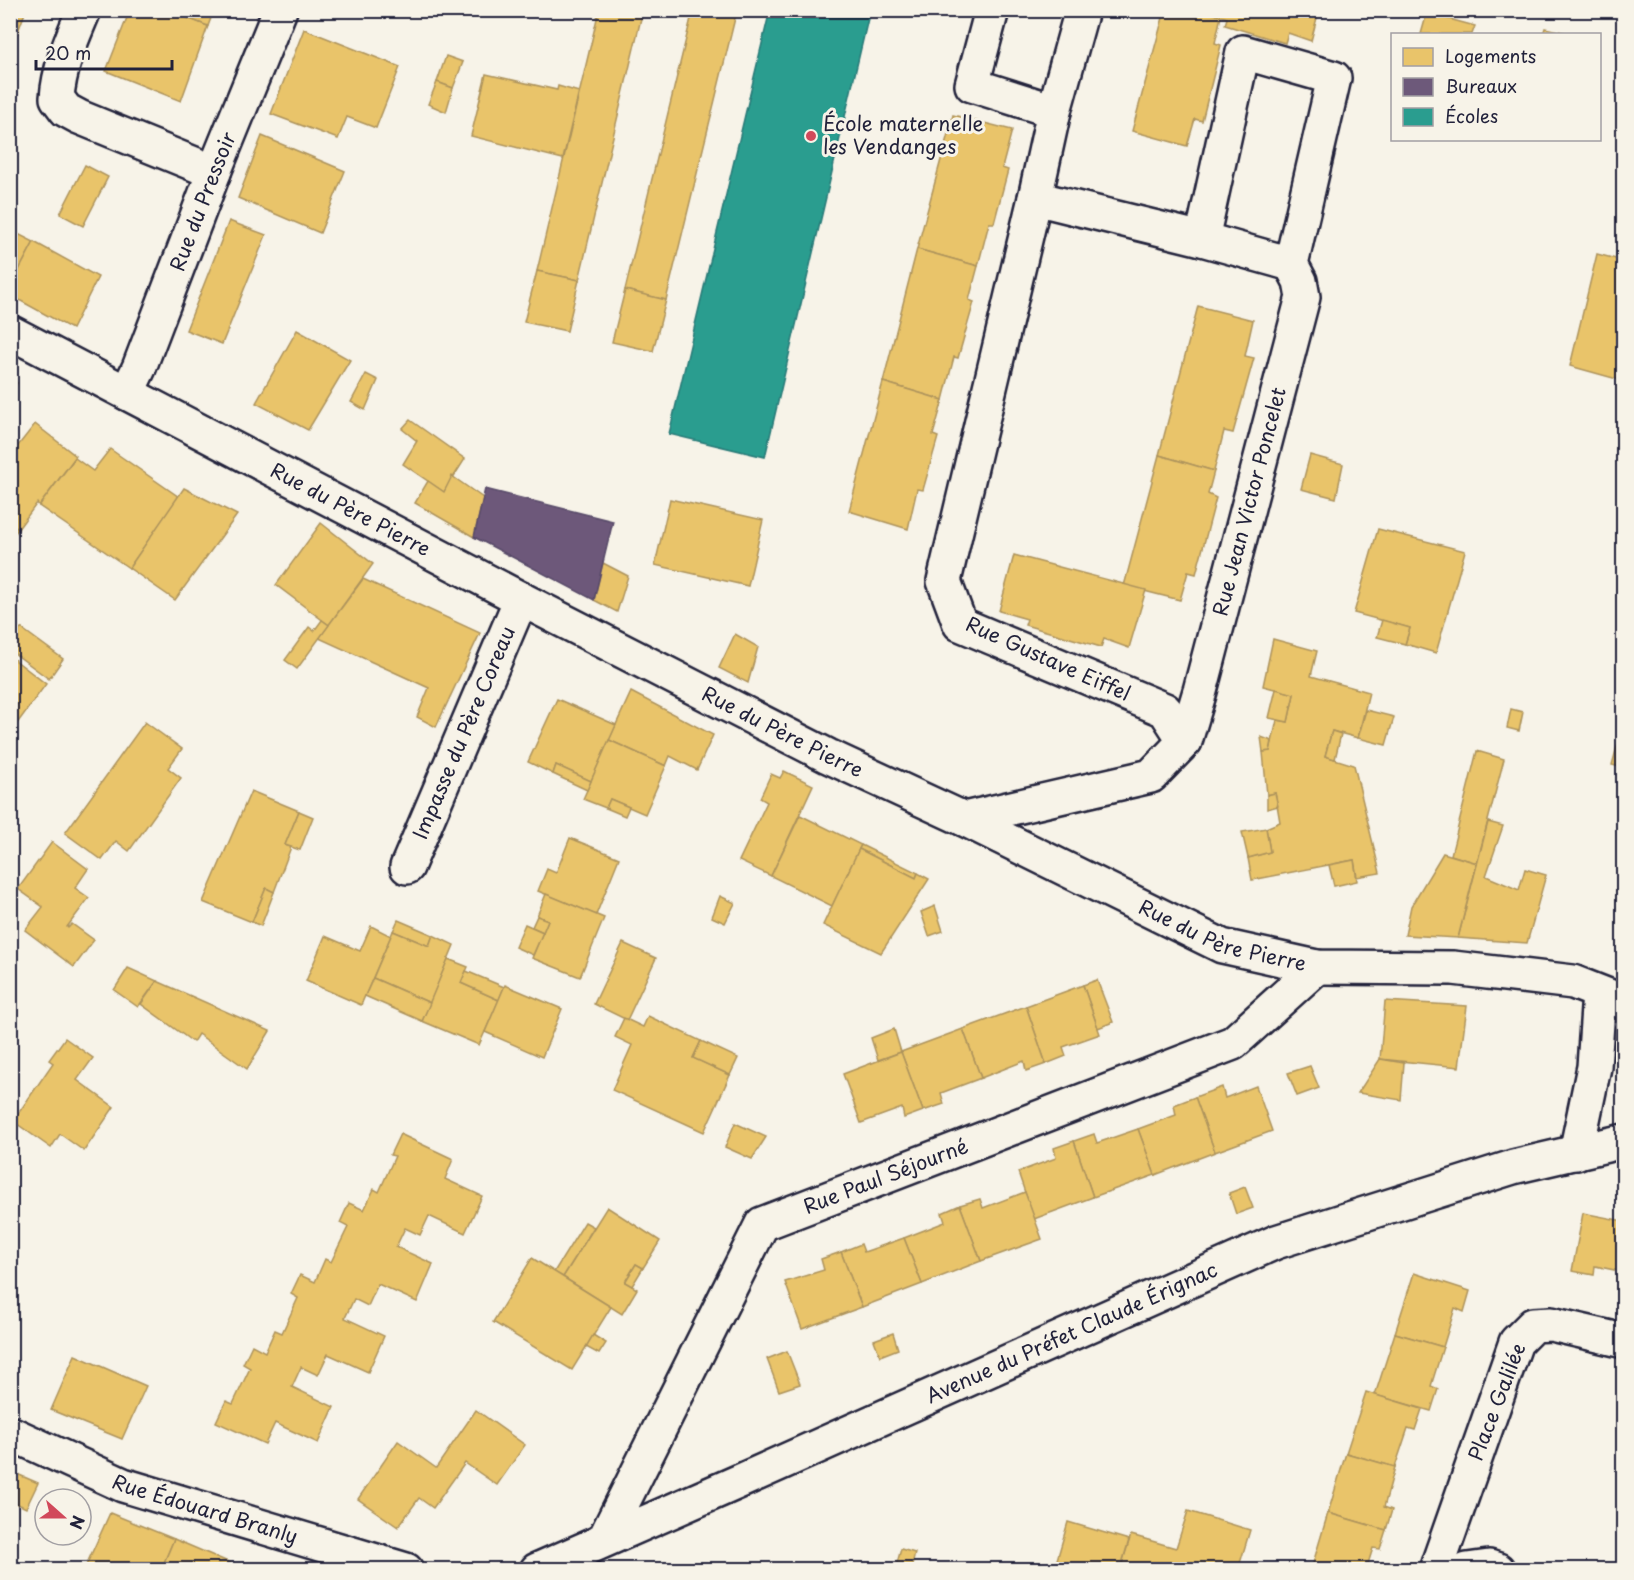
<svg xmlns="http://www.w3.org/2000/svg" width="1634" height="1580" viewBox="0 0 1634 1580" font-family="'Playpen Sans',sans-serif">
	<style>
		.homes { fill: #e9c46a; stroke: #ad935c; stroke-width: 1.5 }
		.offices { fill: #6d597a; stroke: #564867; stroke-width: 1.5 }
		.schools { fill: #2a9d8f; stroke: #287876; stroke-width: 1.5 }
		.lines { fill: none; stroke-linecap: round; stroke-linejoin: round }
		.street-casing { stroke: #22223b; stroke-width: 38 }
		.secondary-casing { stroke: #22223b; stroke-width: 38 }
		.street { stroke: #f7f3e8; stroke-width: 33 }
		.secondary { stroke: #f7f3e8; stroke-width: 33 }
		.poi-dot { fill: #d1495b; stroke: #f7f3e8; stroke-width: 2 }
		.labels { text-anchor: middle; stroke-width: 6; stroke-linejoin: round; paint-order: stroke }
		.poi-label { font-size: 20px; fill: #22223b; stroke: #f7f3e8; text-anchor: start }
		.street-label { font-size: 20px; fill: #22223b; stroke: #f7f3e8 }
	</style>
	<rect width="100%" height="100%" fill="#f7f3e8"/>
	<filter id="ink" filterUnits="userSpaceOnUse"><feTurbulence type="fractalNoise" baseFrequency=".0167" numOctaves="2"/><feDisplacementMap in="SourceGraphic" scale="12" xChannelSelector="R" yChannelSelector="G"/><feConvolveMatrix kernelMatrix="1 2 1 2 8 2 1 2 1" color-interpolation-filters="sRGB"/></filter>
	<g filter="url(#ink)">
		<g class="homes">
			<path d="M10 10H26L10 53Z"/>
			<path d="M130 10H167L208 26 181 101 106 71Z"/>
			<path d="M167 10H214L208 26Z"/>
			<path d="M599 10H643L579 280 537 271Z"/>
			<path d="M693 10H737L666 300 625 290Z"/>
			<path d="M1165 10H1202L1221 16 1215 43 1221 45 1202 121 1195 119 1187 146 1132 131Z"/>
			<path d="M1202 10H1319L1311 41 1288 33 1285 43 1225 25 1227 18Z"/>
			<path d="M1427 13 1475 26 1472 34H1421Z"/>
			<path d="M1545 28 1571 34H1543Z"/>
			<path d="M304 29 400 67 376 128 347 117 338 139 271 114Z"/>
			<path d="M446 56 463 62 453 88 437 82Z"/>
			<path d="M486 74 557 90 558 86 579 92 563 159 471 136Z"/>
			<path d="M437 82 453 88 446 112 428 104Z"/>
			<path d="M953 115 1012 130 1002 168 1008 170 994 223H989L978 266 917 249Z"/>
			<path d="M262 136 345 171 320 233 238 198Z"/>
			<path d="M85 165 108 177 83 226 60 214Z"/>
			<path d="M229 221 266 235 222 344 186 330Z"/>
			<path d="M10 230 34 242 10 287Z"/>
			<path d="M34 242 98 277 72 329 10 295V287Z"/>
			<path d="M917 249 978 266 969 300 974 302 958 358 954 357 943 400 883 382Z"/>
			<path d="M1597 254 1624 261V381L1570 366Z"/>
			<path d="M537 271 579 280 567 331 524 322Z"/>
			<path d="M625 290 666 300 653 351 612 342Z"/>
			<path d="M1198 306 1253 320 1245 356 1254 358 1233 433 1224 431 1214 471 1159 455Z"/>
			<path d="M297 330 350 360 308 430 256 403Z"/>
			<path d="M366 374 378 380 365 410 351 402Z"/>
			<path d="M10 380 17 383 10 398Z"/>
			<path d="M883 382 943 400 933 435 938 437 923 490 917 489 908 529 849 511Z"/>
			<path d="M410 420 465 459 444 492 403 464 417 441 402 429Z"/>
			<path d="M35 424 76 456 39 506 37 503 18 529 10 523V456Z"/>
			<path d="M110 449 179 497 129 568 39 506 75 458 93 471Z"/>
			<path d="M1159 455 1214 471 1208 494 1216 498 1196 574 1188 572 1180 600 1124 586Z"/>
			<path d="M1310 455 1343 464 1336 498 1301 489Z"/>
			<path d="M452 476 483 498 474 537 415 503 428 481 444 492Z"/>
			<path d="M184 488 237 515 175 600 129 568Z"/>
			<path d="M670 499 763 520 748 586 655 565Z"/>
			<path d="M10 523 18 529 10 540Z"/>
			<path d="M321 523 373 564 329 625 276 585Z"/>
			<path d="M1378 529 1465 551 1436 653 1405 644 1410 628 1354 613Z"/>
			<path d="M1014 555 1146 590 1129 648 1104 639 1101 647 1025 625 1027 619 999 611Z"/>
			<path d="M603 563 628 576 617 612 594 600Z"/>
			<path d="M363 579 480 633 436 727 417 717 429 688 319 638Z"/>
			<path d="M322 620 329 625 297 669 285 660 309 627 314 631Z"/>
			<path d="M1382 620 1410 628 1405 644 1377 637Z"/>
			<path d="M21 628 63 659 49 679 10 650V642Z"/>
			<path d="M735 634 758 647 748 683 719 668Z"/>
			<path d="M1273 639 1317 651 1311 676 1369 692 1358 738 1332 731 1325 756 1354 765 1380 873 1357 877 1354 860 1252 880 1248 858 1270 852 1266 828 1280 822 1275 793 1267 795 1263 752 1270 751 1277 720 1288 722 1294 694 1263 686Z"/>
			<path d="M11 657 46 684 13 729 10 727Z"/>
			<path d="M1276 689 1294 694 1288 722 1269 718Z"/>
			<path d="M631 692 713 735 697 770 670 756 666 766 609 740Z"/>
			<path d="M557 699 616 725 591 781 556 765 553 774 528 762Z"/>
			<path d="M1511 709 1523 712 1519 731 1507 728Z"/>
			<path d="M1366 710 1394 717 1386 745 1358 738Z"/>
			<path d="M1624 721V768L1612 765Z"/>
			<path d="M145 722 182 749 168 768 181 778 129 851 116 841 102 860 65 833Z"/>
			<path d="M1332 731 1341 734 1335 759 1325 756Z"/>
			<path d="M1261 737 1272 741 1270 751 1263 752Z"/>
			<path d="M609 740 666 766 645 814 610 799 606 808 583 799Z"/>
			<path d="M1477 751 1504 759 1477 863 1451 855Z"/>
			<path d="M556 765 591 781 587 790 553 774Z"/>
			<path d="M784 771 813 785 771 876 739 861 767 802 760 798 771 774 780 778Z"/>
			<path d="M251 791 299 811 285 845 291 847 274 892 266 888 252 922 203 902Z"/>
			<path d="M1275 793 1278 806 1267 809V795Z"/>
			<path d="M610 799 629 807 625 816 606 808Z"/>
			<path d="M299 811 313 817 300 850 285 845Z"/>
			<path d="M800 815 861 845 832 906 771 876Z"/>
			<path d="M1488 822 1503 826 1486 876 1519 890 1525 869 1546 875 1527 943 1458 938Z"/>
			<path d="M1266 828 1270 852 1248 858 1242 832Z"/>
			<path d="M570 838 619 858 596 915 538 891 547 869 556 873Z"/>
			<path d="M52 842 88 869 75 888 89 898 67 927 68 928 72 924 94 940 74 967 25 930 43 907 18 889Z"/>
			<path d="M861 845 918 873 916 878 859 849Z"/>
			<path d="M859 849 916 878 918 873 929 879 881 953 823 925Z"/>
			<path d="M1443 853 1477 863 1458 938 1405 935 1411 906Z"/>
			<path d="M1354 860 1357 881 1334 886 1329 865Z"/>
			<path d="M266 888 274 892 261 926 252 922Z"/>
			<path d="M546 894 604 918 580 977 532 958 548 920 537 916Z"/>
			<path d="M720 896 735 903 725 923 712 917Z"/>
			<path d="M935 906 943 931 929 936 921 912Z"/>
			<path d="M537 916 548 920 543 932 532 927Z"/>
			<path d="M398 920 433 935 429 946 393 931Z"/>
			<path d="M525 924 543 932 533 955 515 947Z"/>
			<path d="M371 926 391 936 361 1005 306 981 325 936 360 951Z"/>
			<path d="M393 931 429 946 433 935 454 945 430 1003 373 978Z"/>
			<path d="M623 943 656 958 627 1020 594 1004Z"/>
			<path d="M448 959 468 967 461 983 499 1000 479 1045 422 1021Z"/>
			<path d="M128 968 157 981 138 1007 114 990Z"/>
			<path d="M466 971 504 987 499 1000 461 983Z"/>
			<path d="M373 978 430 1003 422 1021 365 996Z"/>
			<path d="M1097 980 1113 1022 1098 1028 1083 985Z"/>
			<path d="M157 981 270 1031 247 1069 198 1034 193 1042 141 1004Z"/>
			<path d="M505 985 562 1009 542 1057 485 1032Z"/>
			<path d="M1083 985 1100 1034 1063 1047 1066 1056 1046 1064 1026 1006Z"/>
			<path d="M1385 1001 1467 1006 1459 1067 1380 1059Z"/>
			<path d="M1026 1006 1046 1064 1026 1071 1024 1061 981 1078 963 1029Z"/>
			<path d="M648 1016 701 1041 693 1058 730 1075 704 1132 612 1090 632 1045 615 1037 624 1018 643 1027Z"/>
			<path d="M894 1029 901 1052 878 1060 871 1038Z"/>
			<path d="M963 1029 981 1078 941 1093 944 1104 923 1111 901 1052Z"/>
			<path d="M65 1038 93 1058 77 1080 114 1107 84 1151 60 1134 51 1148 13 1121 53 1063 49 1060Z"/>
			<path d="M701 1041 738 1058 730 1075 693 1058Z"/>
			<path d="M901 1052 923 1111 904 1118 902 1108 861 1123 843 1074Z"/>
			<path d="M1380 1059 1404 1063 1401 1100 1358 1093Z"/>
			<path d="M1310 1066 1319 1088 1297 1096 1288 1073Z"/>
			<path d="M1256 1086 1272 1131 1215 1152 1195 1097 1222 1087 1225 1098Z"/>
			<path d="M1195 1097 1215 1152 1155 1175 1138 1129 1176 1115 1174 1105Z"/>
			<path d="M735 1123 766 1137 752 1159 725 1147Z"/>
			<path d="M1138 1129 1155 1175 1093 1197 1074 1141 1094 1134 1097 1143Z"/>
			<path d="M400 1134 453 1159 445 1179 482 1196 465 1233 429 1216 420 1235 405 1228 396 1247 433 1264 417 1302 378 1284 368 1306 354 1299 345 1318 384 1336 368 1372 328 1354 318 1375 301 1367 292 1387 334 1407 318 1443 275 1423 265 1444 216 1422 226 1401 233 1404 241 1387 250 1368 243 1364 252 1345 265 1352 275 1330 282 1333 298 1298 291 1294 300 1275 315 1282 325 1259 331 1262 348 1227 340 1223 349 1203 364 1210 374 1189 379 1192 395 1156 390 1155Z"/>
			<path d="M1074 1141 1093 1197 1034 1219 1018 1172 1056 1158 1054 1148Z"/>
			<path d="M1245 1187 1253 1208 1236 1214 1229 1193Z"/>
			<path d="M1025 1192 1042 1239 981 1261 960 1205 980 1199 983 1208Z"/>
			<path d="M960 1205 981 1261 922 1284 904 1238 945 1222 942 1213Z"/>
			<path d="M607 1207 660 1241 643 1268 636 1264 625 1282 637 1289 622 1314 563 1277Z"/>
			<path d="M1583 1213 1624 1221V1272L1595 1266 1594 1275 1572 1271Z"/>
			<path d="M585 1222 594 1227 563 1277 554 1272Z"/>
			<path d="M904 1238 922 1284 862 1307 841 1252 861 1244 864 1252Z"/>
			<path d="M841 1252 862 1307 802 1329 785 1282 824 1270 821 1259Z"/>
			<path d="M532 1258 611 1307 572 1370 493 1322Z"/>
			<path d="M636 1264 643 1268 632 1286 625 1282Z"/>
			<path d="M1414 1273 1470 1291 1464 1312 1455 1308 1443 1347 1395 1333Z"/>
			<path d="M893 1333 898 1349 880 1356 874 1340Z"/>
			<path d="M1395 1333 1443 1347 1431 1386 1438 1389 1431 1411 1375 1395Z"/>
			<path d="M593 1335 606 1343 599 1354 586 1347Z"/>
			<path d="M787 1351 800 1384 779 1391 767 1359Z"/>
			<path d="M75 1355 146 1386 122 1439 51 1410Z"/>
			<path d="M1366 1392 1422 1409 1415 1430 1408 1428 1395 1467 1346 1453Z"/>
			<path d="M476 1410 525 1445 497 1485 465 1463 433 1508 419 1498 398 1527 358 1499 398 1441 436 1468Z"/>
			<path d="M1346 1453 1395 1467 1384 1507 1392 1510 1386 1530 1328 1513Z"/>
			<path d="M10 1471 38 1483 26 1508 16 1503 10 1514Z"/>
			<path d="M1188 1511 1250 1530 1238 1570H1120L1131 1535 1176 1548Z"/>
			<path d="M110 1513 174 1539 161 1570H84Z"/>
			<path d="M1328 1513 1386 1530 1380 1549 1373 1548 1366 1570H1311Z"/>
			<path d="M1068 1522 1129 1540 1120 1570H1054Z"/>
			<path d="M174 1539 247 1570H161Z"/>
			<path d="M901 1549 915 1553 911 1570H895Z"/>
			<path d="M874 1563 895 1569V1570H872Z"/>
		</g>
		<path class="offices" d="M485 489 613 521 594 600 474 537Z"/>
		<path class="schools" d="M770 10H870L765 457 669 434Z"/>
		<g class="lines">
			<g class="street-casing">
				<g id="street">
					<path d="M84 10C72 39 59 67 57 98L66 110 79 117 214 172"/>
					<path d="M992 10 972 85 1054 111"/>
					<path d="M1035 198 1202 239 1291 264"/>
					<path id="s1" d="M127 393 139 368 214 172 280 10"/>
					<path id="s2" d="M1185 741 1200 691 1303 297 1300 281 1291 264 1334 78 1243 52 1202 239"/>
					<path d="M964 819 1151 776 1185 741 1165 710 960 624 944 581 1035 198 1054 111 1082 10"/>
					<path id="s3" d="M407 867 521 599"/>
					<path id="s4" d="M10 1433 123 1485 406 1570"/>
					<path id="s5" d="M604 1540 762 1224 1233 1043 1317 967"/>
					<path d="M1436 1570 1516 1342 1533 1325 1551 1324 1624 1341"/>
					<path d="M1467 1570 1489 1567 1498 1570"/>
				</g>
			</g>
			<g class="secondary-casing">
				<g id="secondary">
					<path id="s6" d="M10 332 521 599 828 756 964 819 1222 946 1317 967 1453 968 1573 982 1624 1002"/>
					<path d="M1576 1153 1594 1067 1599 993"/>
					<path id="s7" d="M537 1570 738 1482 1276 1242 1513 1167 1624 1141"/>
				</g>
			</g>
			<use href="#street" class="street"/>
			<use href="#secondary" class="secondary"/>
		</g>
	</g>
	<circle class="poi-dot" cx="811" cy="136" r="6"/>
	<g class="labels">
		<g class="poi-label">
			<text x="823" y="131">École maternelle<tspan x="823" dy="23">les Vendanges</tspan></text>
		</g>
		<g class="street-label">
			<text dy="7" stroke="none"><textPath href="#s1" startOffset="206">Rue du Pressoir</textPath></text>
			<text dy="7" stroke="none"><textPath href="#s2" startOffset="248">Rue Jean Victor Poncelet</textPath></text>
			<text dy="7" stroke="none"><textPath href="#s6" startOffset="384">Rue du Père Pierre</textPath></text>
			<text transform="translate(1048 659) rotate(24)" y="7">Rue Gustave Eiffel</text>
			<text dy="7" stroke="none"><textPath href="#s6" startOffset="870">Rue du Père Pierre</textPath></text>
			<text dy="7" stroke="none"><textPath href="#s3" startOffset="146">Impasse du Père Coreau</textPath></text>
			<text dy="7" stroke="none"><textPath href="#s6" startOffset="1356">Rue du Père Pierre</textPath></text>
			<text dy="7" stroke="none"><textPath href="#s5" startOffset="486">Rue Paul Séjourné</textPath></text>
			<text dy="7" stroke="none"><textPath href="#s7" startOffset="585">Avenue du Préfet Claude Érignac</textPath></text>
			<text transform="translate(1497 1402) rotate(-69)" y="7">Place Galilée</text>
			<text dy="7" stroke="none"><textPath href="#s4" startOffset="210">Rue Édouard Branly</textPath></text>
		</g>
	</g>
	<rect width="1634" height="1580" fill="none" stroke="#f7f3e8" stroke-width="36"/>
	<rect x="18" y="18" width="1598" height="1544" fill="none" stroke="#22223b" stroke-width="2" filter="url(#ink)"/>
	<rect x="1391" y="33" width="210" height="108" fill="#f7f3e8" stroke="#a29fa3" stroke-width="1.5"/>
	<rect x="1403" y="48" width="30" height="18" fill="#e9c46a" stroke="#a29fa3" stroke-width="1.5"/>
	<text x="1445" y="63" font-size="18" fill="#22223b">Logements</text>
	<rect x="1403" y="78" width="30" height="18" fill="#6d597a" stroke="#a29fa3" stroke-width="1.5"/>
	<text x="1445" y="93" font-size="18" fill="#22223b">Bureaux</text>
	<rect x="1403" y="108" width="30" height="18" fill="#2a9d8f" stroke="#a29fa3" stroke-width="1.5"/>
	<text x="1445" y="123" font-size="18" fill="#22223b">Écoles</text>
	<g transform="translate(63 1517) rotate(111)"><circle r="28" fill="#f7f3e8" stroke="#a29fa3" stroke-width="1.5"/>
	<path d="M0-4.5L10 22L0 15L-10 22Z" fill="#d1495b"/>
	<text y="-9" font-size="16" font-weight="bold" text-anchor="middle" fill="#22223b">N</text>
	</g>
	<path d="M36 60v9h136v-9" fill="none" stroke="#22223b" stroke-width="3"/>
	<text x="45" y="60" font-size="18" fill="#22223b" stroke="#f7f3e8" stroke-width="4.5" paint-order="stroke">20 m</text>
</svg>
